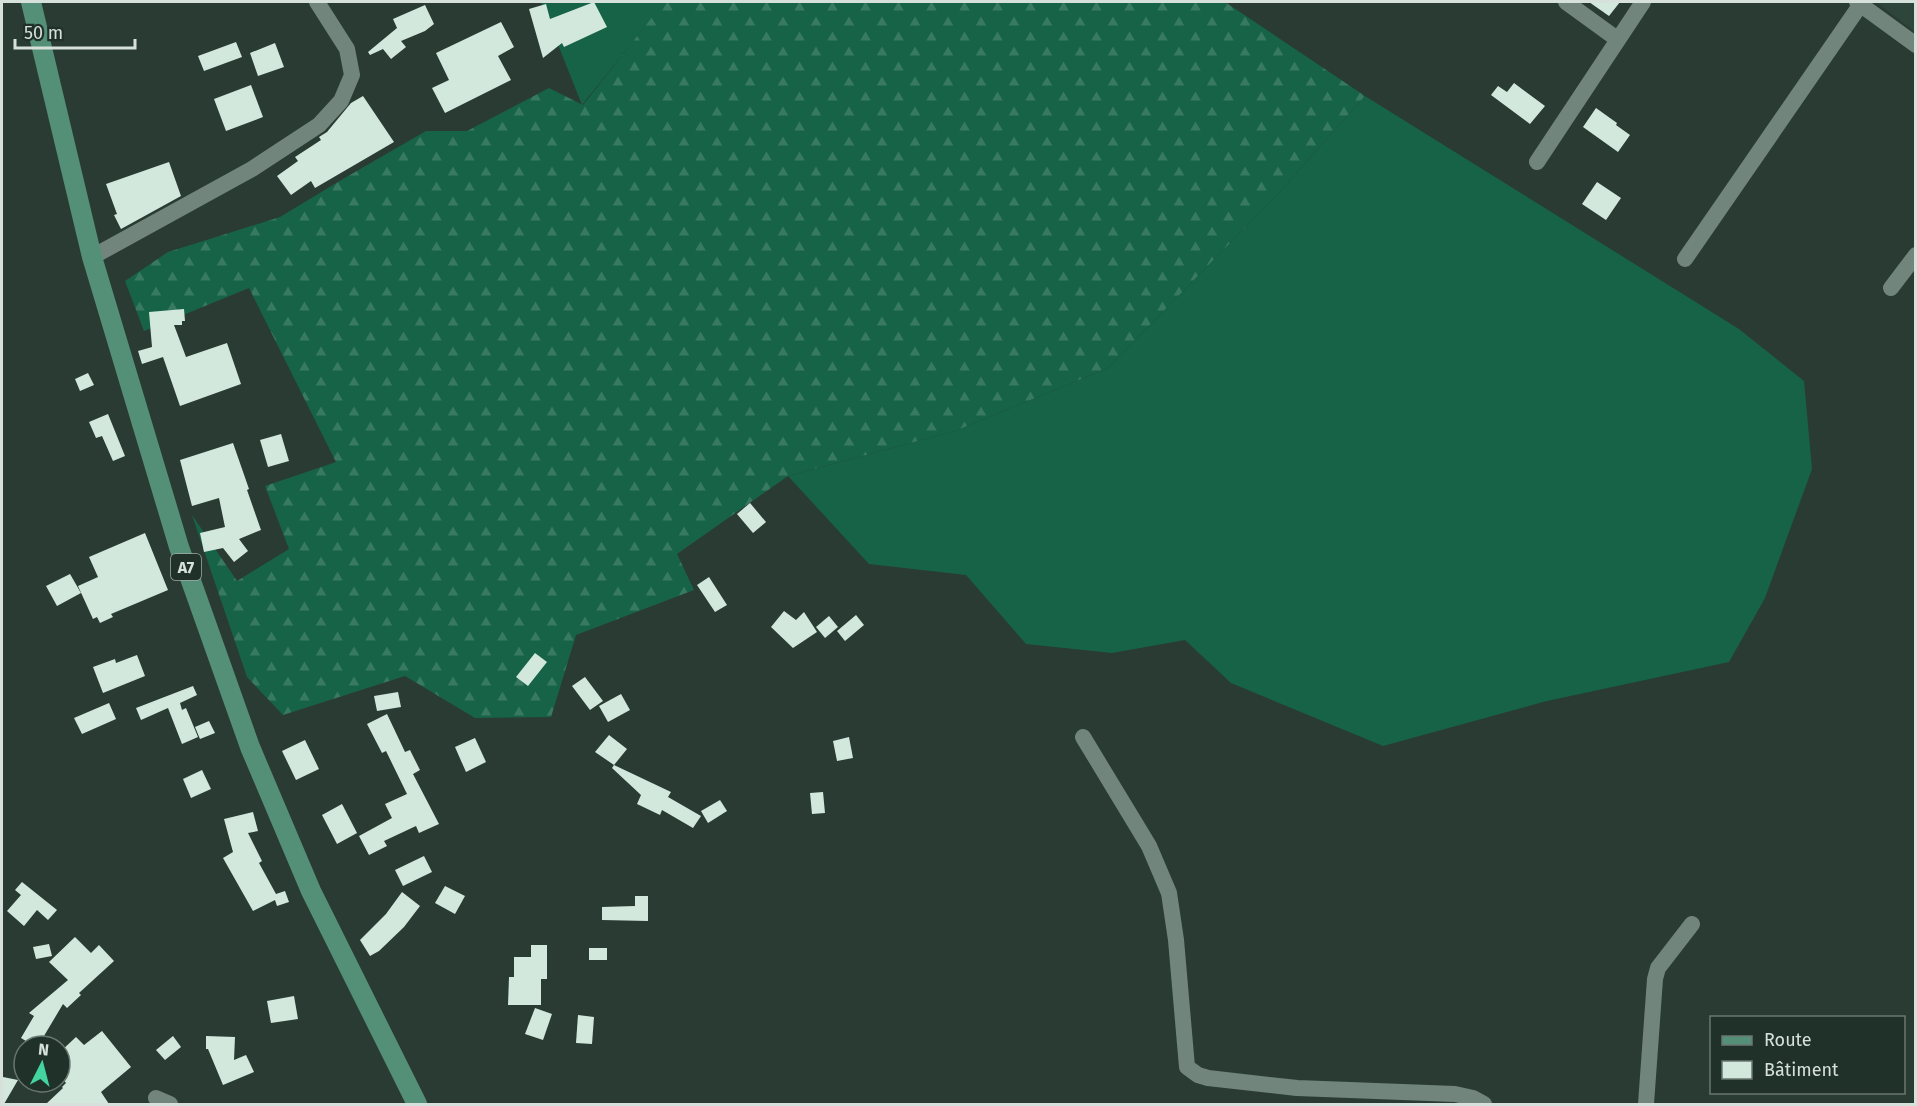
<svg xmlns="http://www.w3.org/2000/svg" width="1917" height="1106" viewBox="0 0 1917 1106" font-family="'Fira Sans',sans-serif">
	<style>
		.built { fill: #2d453a }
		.grass { fill: #166348 }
		.forest { fill: url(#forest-firs) }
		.building { fill: #d3e8dd }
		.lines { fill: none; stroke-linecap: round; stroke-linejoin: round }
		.minor { stroke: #72857c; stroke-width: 16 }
		.major { stroke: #548f77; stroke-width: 20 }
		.labels { text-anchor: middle; stroke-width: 6; stroke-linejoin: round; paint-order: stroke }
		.shield { fill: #203129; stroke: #9faca6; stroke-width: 1.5 }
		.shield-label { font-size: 16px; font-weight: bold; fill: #d6e1dc }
	</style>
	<defs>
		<pattern id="forest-firs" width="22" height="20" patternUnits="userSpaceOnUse" patternTransform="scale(1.5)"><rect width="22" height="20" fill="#166348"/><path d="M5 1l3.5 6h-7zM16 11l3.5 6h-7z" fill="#377962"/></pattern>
	</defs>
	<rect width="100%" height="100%" fill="#2a3b33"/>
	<path class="built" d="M1876 2H1915V32Z"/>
	<g class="grass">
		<path d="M541 2H665L582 105Z"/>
		<path d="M1365 96 1739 329 1804 381 1812 469 1765 598 1729 662 1547 701 1383 746 1231 683 1185 640 1112 653 1026 644 966 575 869 564 788 476 955 431 1108 368 1275 197Z"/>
	</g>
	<path class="forest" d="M664 2H1225L1365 96 1275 197 1108 368 955 431 788 476 677 554 694 590 576 635 551 717 475 718 405 676 283 715 247 677 192 515 237 581 289 549 265 486 336 462 249 288 144 331 125 281 168 252 280 217 343 179 426 131H467L549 88 583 105Z"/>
	<g class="building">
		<path d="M594 2 607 27 564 47 562 43 543 58 529 9 546 4 550 19Z"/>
		<path d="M1589 2H1620L1609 16Z"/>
		<path d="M425 5 434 24 425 31 401 41 406 47 391 59 383 49 370 55 368 52 397 28 393 19Z"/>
		<path d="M501 22 514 47 498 56 511 80 445 113 432 88 449 80 436 53Z"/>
		<path d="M236 42 242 57 204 71 198 56Z"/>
		<path d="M275 43 284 67 258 76 250 53Z"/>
		<path d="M1514 83 1545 106 1530 124 1491 95 1498 86 1507 92Z"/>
		<path d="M251 85 263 117 226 131 214 99Z"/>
		<path d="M363 96 394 142 315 188 311 181 291 195 277 176 298 161 295 157 321 140 319 137 327 132 351 103Z"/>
		<path d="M1596 108 1617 123 1616 125 1630 135 1618 152 1583 127Z"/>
		<path d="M169 162 181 196 121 229 114 215 117 214 106 184Z"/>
		<path d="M1597 182 1621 198 1606 220 1582 204Z"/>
		<path d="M184 309 185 321H182V325H174L186 357 227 343 241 384 180 406 163 357 142 364 138 351 152 347 149 312Z"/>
		<path d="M88 373 94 385 80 391 75 379Z"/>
		<path d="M108 414 125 456 113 461 102 436 96 438 89 422Z"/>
		<path d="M281 434 289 461 268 467 260 440Z"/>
		<path d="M233 443 249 489 247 490 261 530 239 539 248 551 234 562 223 548 204 552 200 533 225 527 219 498 192 506 180 460Z"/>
		<path d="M750 503 766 522 753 533 737 514Z"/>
		<path d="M145 533 168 590 111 614 113 617 100 623 97 617 93 619 78 586 98 577 89 557Z"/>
		<path d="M70 574 81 593 57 606 46 586Z"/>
		<path d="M709 577 727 605 715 612 697 585Z"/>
		<path d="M784 611 796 620 804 612 817 632 793 648 771 627Z"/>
		<path d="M856 615 864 625 845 641 837 631Z"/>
		<path d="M829 616 838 627 825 638 816 627Z"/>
		<path d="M535 653 547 662 528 686 516 677Z"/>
		<path d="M137 655 145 676 103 693 93 667 115 659 116 663Z"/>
		<path d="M585 677 603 701 590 710 572 686Z"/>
		<path d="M193 686 197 695 180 703 182 710 186 708 198 737 182 744 168 708 141 720 136 708Z"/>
		<path d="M398 692 401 707 377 711 374 696Z"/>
		<path d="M621 694 630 710 608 722 599 706Z"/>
		<path d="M109 703 116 719 82 734 74 718Z"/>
		<path d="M387 714 405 752 410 750 420 770 413 774 439 824 419 833 416 826 384 841 387 846 369 855 359 836 392 818 385 804 407 794 386 751 382 753 367 724Z"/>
		<path d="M209 721 215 733 200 739 195 727Z"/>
		<path d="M609 735 627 749 614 765 671 792 668 797 701 816 693 828 662 810 660 815 637 804 641 795 612 768 614 765 595 752Z"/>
		<path d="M849 737 853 758 837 761 833 741Z"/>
		<path d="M475 738 486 762 466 772 455 747Z"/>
		<path d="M305 740 319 769 296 780 282 751Z"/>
		<path d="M202 770 211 789 191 798 183 779Z"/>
		<path d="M823 792 825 813 812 814 810 793Z"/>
		<path d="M720 800 727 811 708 823 701 811Z"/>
		<path d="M342 804 357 833 337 844 322 815Z"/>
		<path d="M253 812 258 831 248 833 262 861 259 863 276 894 285 891 289 902 277 906 275 900 253 911 223 858 233 852 224 819Z"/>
		<path d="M424 856 432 872 403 886 395 870Z"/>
		<path d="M22 882 57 910 48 920 37 910 24 926 7 911 21 895 15 890Z"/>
		<path d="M445 886 465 896 455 914 435 903Z"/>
		<path d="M402 892 420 906 404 927 379 951 370 956 360 940 386 914Z"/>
		<path d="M635 896H648V921L602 920V907L635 906Z"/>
		<path d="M75 937 91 953 99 945 114 961 79 993 81 995 67 1008 63 1004 38 1046H34L21 1038 34 1016 29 1013 68 980 49 962Z"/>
		<path d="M49 944 52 956 36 959 33 947Z"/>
		<path d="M531 945H547V979H541V1005H508L509 977H514V957H531Z"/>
		<rect x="589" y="948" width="18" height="12"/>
		<path d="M294 996 298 1019 271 1023 267 1001Z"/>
		<path d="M535 1008 552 1014 543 1040 525 1034Z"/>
		<path d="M578 1015 594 1017 592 1044 576 1043Z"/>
		<path d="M102 1031 131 1067 101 1092 109 1104H46L63 1088 62 1087 66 1083 60 1075V1067L67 1061 60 1052 76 1037 84 1045Z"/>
		<path d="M173 1036 181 1047 165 1060 156 1050Z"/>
		<path d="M206 1036 235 1037 234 1060 246 1055 254 1072 223 1085 208 1049H206Z"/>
		<path d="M3 1077 18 1080 4 1104H2Z"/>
	</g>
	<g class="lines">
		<g class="minor">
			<path d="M1566 2 1617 39"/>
			<path d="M1857 2 1916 45"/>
			<path d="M1537 162 1643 2"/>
			<path d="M92 257 252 169 319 125 341 101 352 75 347 49 317 2"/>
			<path d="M1685 259 1861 4"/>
			<path d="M1891 288 1916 255"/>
			<path d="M1083 737 1149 846 1169 893 1176 940 1187 1067 1198 1075 1208 1078 1297 1088 1455 1094 1473 1098 1484 1104"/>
			<path d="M156 1098 170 1104"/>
			<path d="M1646 1104 1655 979 1658 968 1692 924"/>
		</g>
		<path class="major" d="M31 2 92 257 179 547 250 747 311 891 417 1104"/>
	</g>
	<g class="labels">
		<rect class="shield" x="171" y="554" width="30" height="26" rx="4.5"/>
		<g class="shield-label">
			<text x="186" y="573">A7</text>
		</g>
	</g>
	<rect width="1917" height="1106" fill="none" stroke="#d6e1dc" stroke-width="6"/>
	<rect x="1710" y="1016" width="195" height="78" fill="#203129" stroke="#697771" stroke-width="1.5"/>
	<rect x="1722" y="1036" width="30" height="9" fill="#548f77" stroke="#697771" stroke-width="1.5"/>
	<text x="1764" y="1046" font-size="18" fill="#d6e1dc">Route</text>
	<rect x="1722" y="1061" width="30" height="18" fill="#d3e8dd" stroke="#697771" stroke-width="1.5"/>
	<text x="1764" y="1076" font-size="18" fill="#d6e1dc">Bâtiment</text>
	<g transform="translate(42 1064) rotate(6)"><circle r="28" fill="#203129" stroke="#697771" stroke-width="1.5"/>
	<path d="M0-4.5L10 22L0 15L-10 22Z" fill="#43d4a0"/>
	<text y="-9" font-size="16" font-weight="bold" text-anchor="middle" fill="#d6e1dc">N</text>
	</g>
	<path d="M15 39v9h120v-9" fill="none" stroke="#d6e1dc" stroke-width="3"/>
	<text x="24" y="39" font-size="18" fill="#d6e1dc" stroke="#203129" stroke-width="4.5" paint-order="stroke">50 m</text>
</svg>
